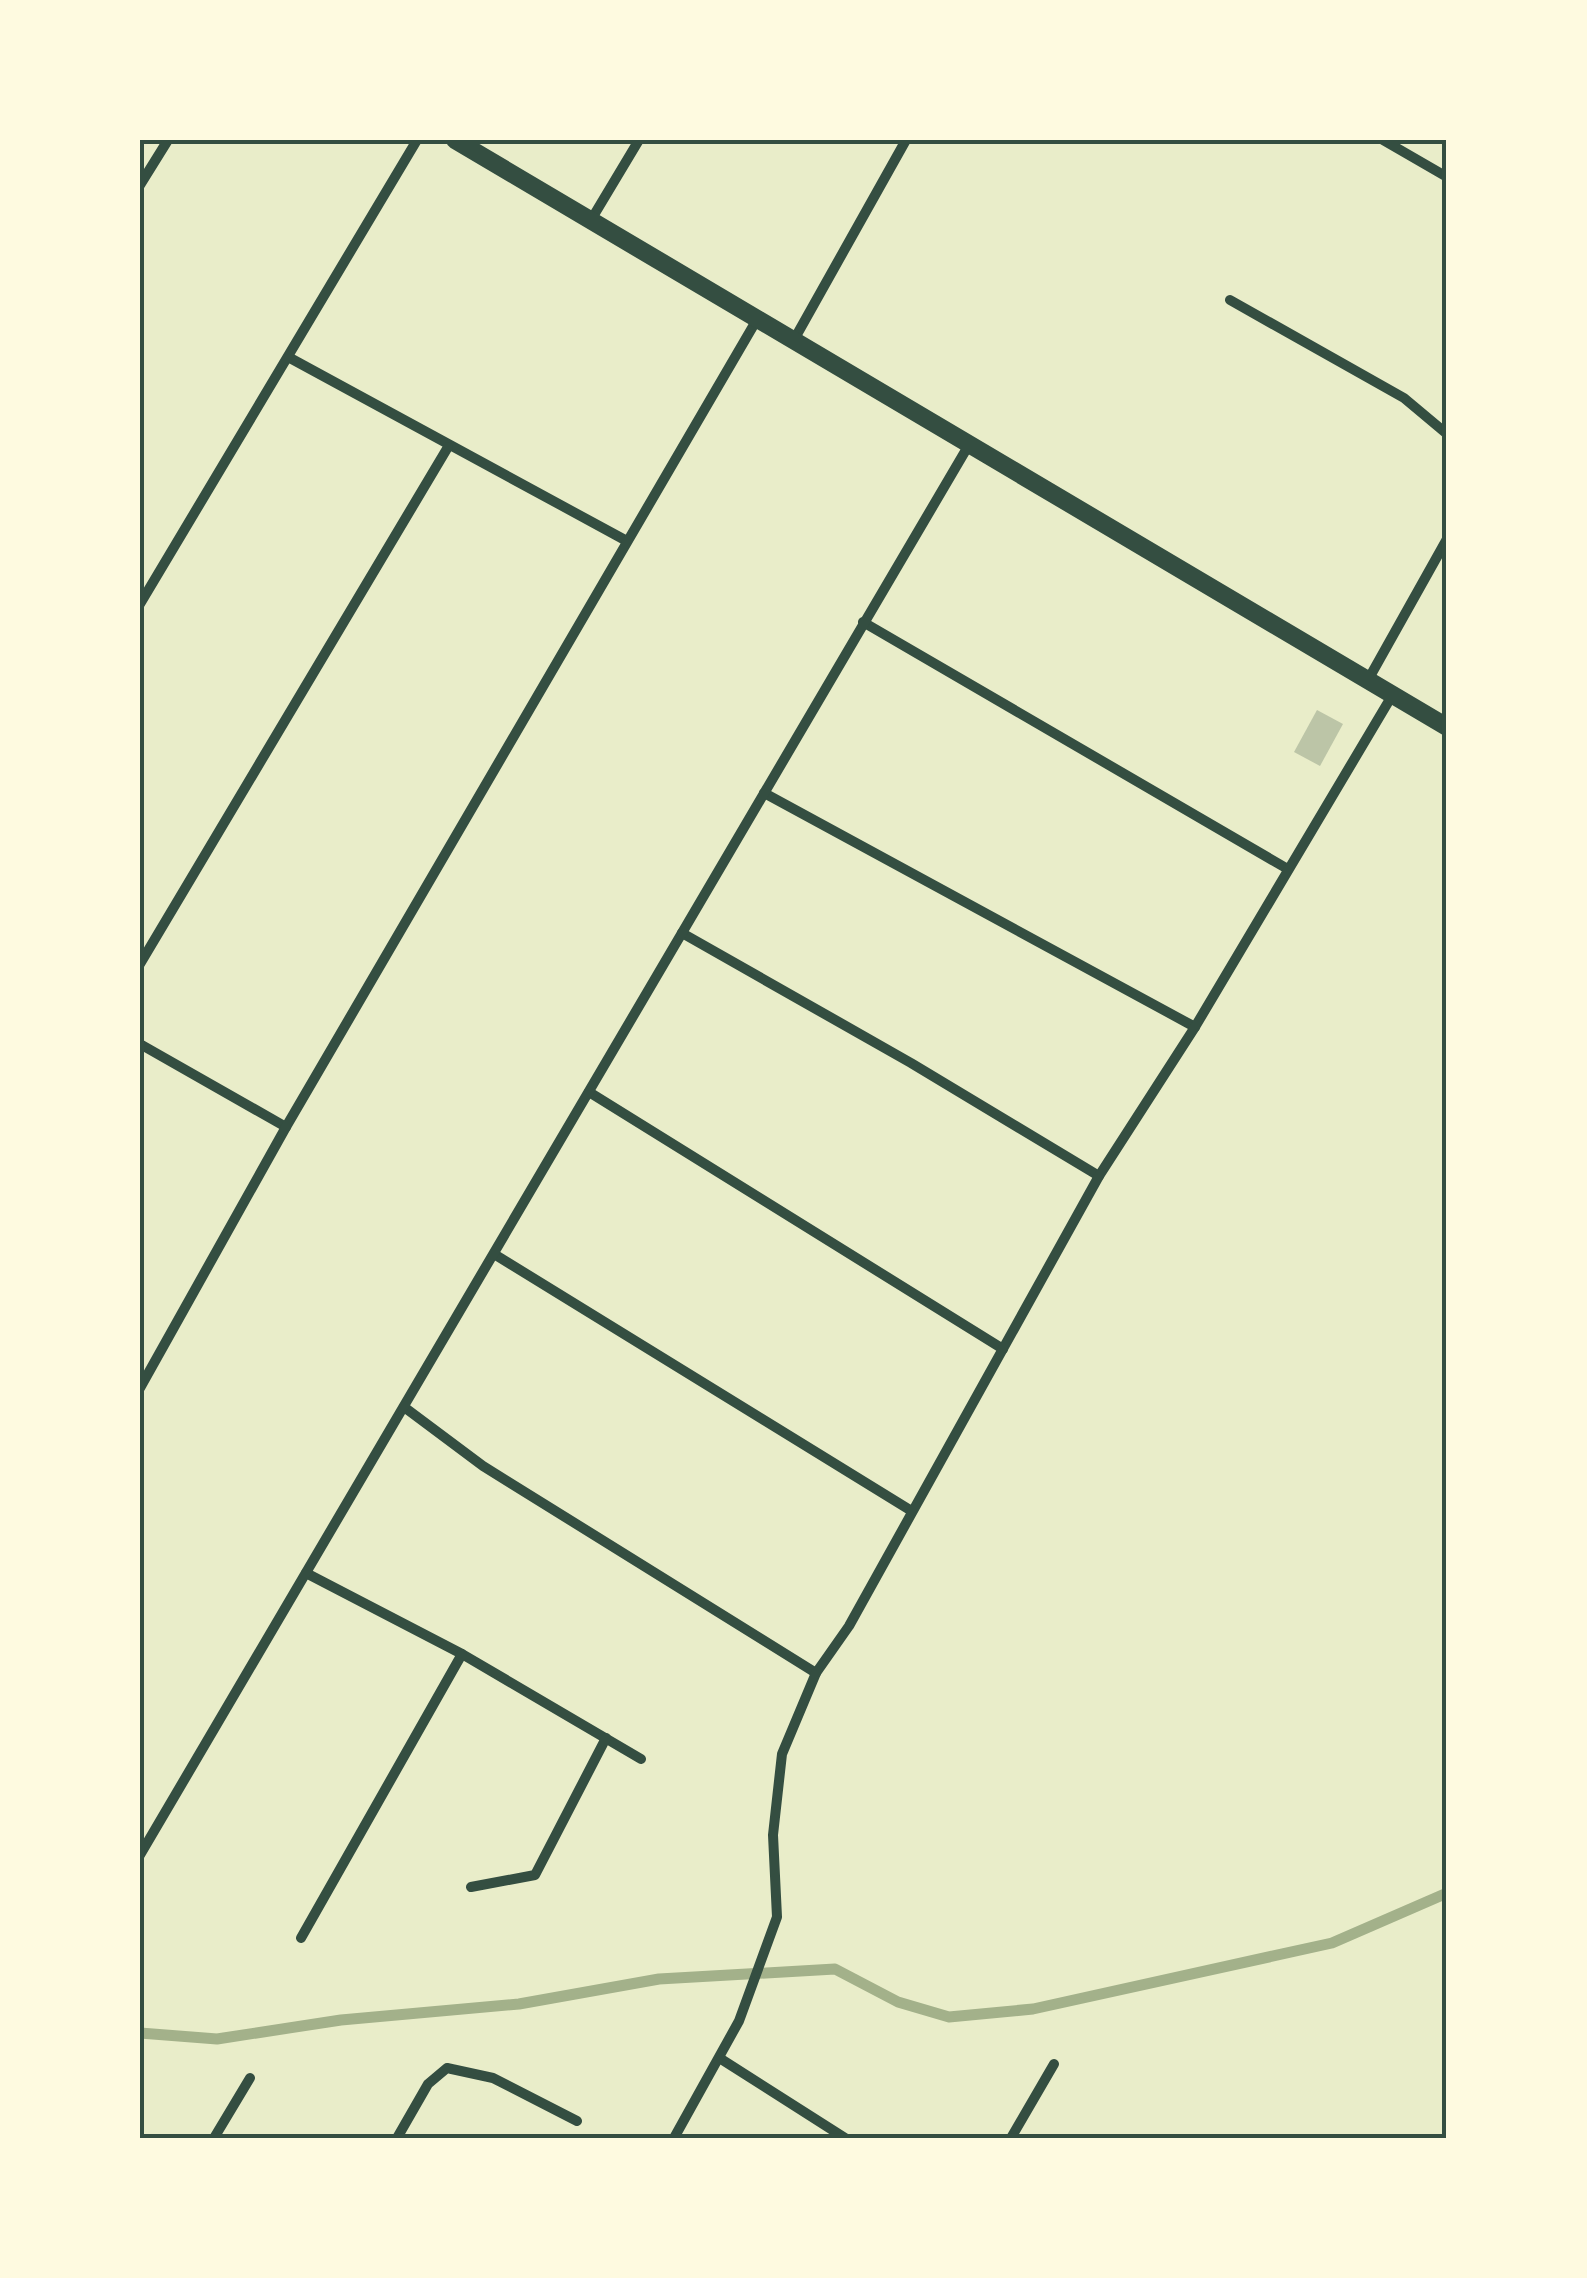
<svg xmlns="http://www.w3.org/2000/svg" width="1587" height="2278" viewBox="0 0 1587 2278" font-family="'Work Sans',sans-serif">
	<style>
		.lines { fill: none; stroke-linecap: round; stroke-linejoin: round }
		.stream { stroke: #a3b18a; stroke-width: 11 }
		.building { fill: #bcc5a7 }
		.minor { stroke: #344e41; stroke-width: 10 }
		.tertiary { stroke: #344e41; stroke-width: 18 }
		.neatline { fill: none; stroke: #344e41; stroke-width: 4 }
	</style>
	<rect width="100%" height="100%" fill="#e9edc9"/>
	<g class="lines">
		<path class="stream" d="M140 2033 217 2039 341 2020 519 2004 659 1979 835 1969 898 2002 949 2017 1033 2009 1332 1943 1447 1893"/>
	</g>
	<path class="building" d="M1317 710 1343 724 1320 766 1294 752Z"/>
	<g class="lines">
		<g class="minor">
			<path d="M1383 140 1447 177"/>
			<path d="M140 185 168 140"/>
			<path d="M591 220 639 140"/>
			<path d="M1230 300 1404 398 1447 434"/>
			<path d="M795 338 906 140"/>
			<path d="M290 358 625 540"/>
			<path d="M140 604 417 140"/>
			<path d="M863 622 1286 868"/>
			<path d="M1368 680 1447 539"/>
			<path d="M764 793 1195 1027"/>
			<path d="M682 933 911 1063 1099 1176"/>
			<path d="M140 964 448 447"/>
			<path d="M140 1044 286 1127"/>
			<path d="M589 1092 1003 1349"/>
			<path d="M494 1254 910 1510"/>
			<path d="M140 1388 286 1127 759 316"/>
			<path d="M404 1407 483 1466 816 1673"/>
			<path d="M306 1573 462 1654 641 1759"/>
			<path d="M140 1855 970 443"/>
			<path d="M471 1887 535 1875 606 1738"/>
			<path d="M301 1938 462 1654"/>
			<path d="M721 2059 845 2138"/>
			<path d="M214 2138 250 2078"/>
			<path d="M397 2138 428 2084 447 2068 493 2078 577 2121"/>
			<path d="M674 2138 739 2021 777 1917 773 1835 782 1754 816 1673 849 1626 1099 1176 1195 1027 1393 694"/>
			<path d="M1011 2138 1054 2064"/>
		</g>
		<path class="tertiary" d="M455 140 1447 727"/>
	</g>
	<rect width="1587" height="2278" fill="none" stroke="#fefae0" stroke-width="285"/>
	<rect x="142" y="142" width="1302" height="1994" class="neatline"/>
</svg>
